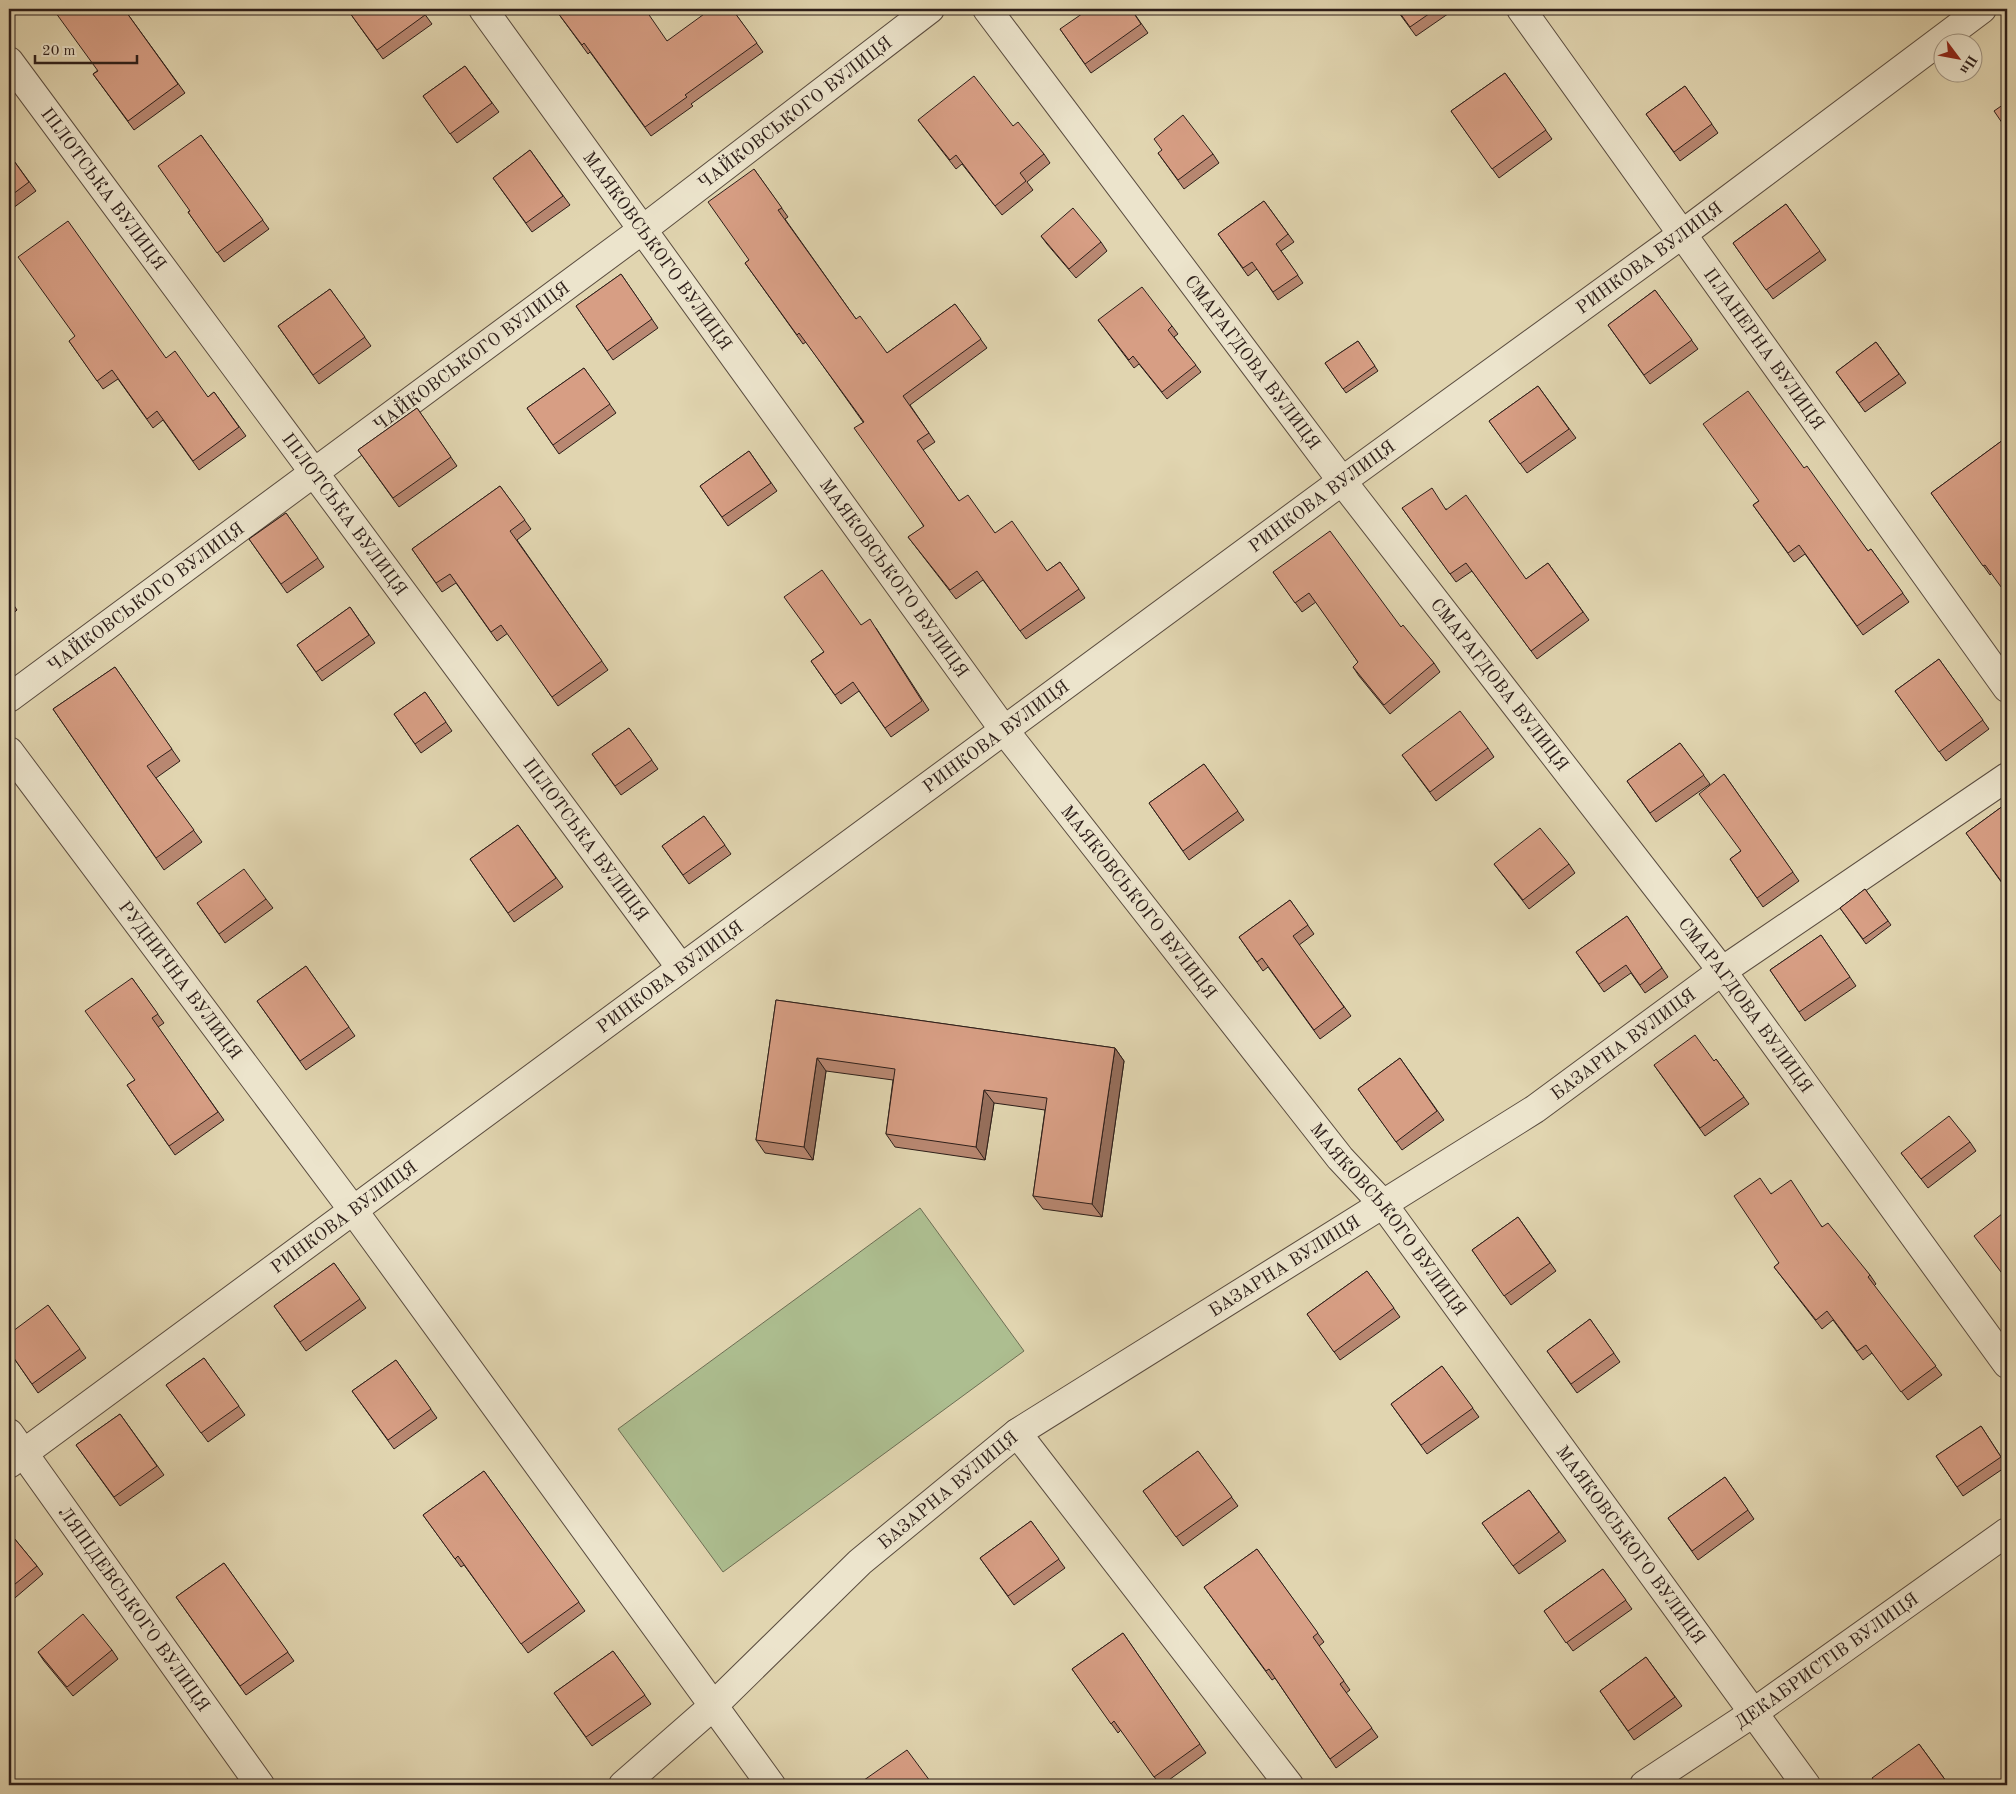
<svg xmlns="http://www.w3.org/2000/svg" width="2016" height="1794" viewBox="0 0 2016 1794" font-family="'Old Standard TT',serif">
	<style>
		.green { fill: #adbe90; stroke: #6d6e54 }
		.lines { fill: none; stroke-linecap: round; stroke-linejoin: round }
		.minor-casing { stroke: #5a4c3f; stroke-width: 30 }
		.tertiary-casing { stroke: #5a4c3f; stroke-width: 30 }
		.minor { stroke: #ece4cc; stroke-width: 28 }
		.tertiary { stroke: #ece4cc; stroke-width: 28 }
		.wall { fill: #b98872; stroke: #2d1e19 }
		.shaded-wall { fill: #966f5c; stroke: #2d1e19 }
		.building { fill: #d79e84; stroke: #2d1e19 }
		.labels { text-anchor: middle; stroke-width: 5; stroke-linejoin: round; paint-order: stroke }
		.street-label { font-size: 18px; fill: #2d1e19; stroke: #ece4cc }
	</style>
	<rect width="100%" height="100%" fill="#e1d5b0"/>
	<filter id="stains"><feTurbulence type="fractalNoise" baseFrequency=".004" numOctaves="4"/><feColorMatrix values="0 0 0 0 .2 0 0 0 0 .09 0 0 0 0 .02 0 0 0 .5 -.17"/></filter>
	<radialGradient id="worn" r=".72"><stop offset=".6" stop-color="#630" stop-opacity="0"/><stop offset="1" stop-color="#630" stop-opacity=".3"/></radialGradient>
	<path class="green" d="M920 1208 1024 1351 723 1572 618 1429Z"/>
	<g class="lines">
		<g class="minor-casing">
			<g id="minor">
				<path id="s1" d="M483 9 1004 730 1340 1158 1383 1204 1806 1785"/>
				<path id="s2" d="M987 9 1342 481 1722 971 2007 1364"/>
				<path id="s3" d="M1521 9 2007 688"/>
				<path id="s4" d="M9 61 681 968"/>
				<path id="s5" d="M9 751 353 1210 771 1785"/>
				<path id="s6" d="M9 1433 260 1785"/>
				<path d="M1017 1433 1289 1785"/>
				<path id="s7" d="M9 1464 1342 481 1681 235 1982 9"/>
				<path id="s8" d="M623 1785 712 1707 860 1562 1017 1433 1535 1109 1722 971 2007 777"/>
				<path id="s9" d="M1644 1785 1753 1713 2007 1532"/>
			</g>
		</g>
		<g class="tertiary-casing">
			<g id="tertiary">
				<path id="s10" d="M9 698 642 230 930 9"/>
			</g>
		</g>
		<use href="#minor" class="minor"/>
		<use href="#tertiary" class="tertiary"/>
	</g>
	<g class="wall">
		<path d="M124 9 185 93 134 130 93 74 97 71Z"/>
		<path d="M347 9H421L432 24 383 59Z"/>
		<path d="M555 9 667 41 732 9 763 52 691 104 693 106 651 136 590 52 588 54Z"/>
		<path d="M1131 9 1148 33 1091 73 1060 29Z"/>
		<path d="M1396 9H1455L1416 36Z"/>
		<path d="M465 66 499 112 457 143 423 96Z"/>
		<path d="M1505 73 1552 139 1499 178 1451 111Z"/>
		<path d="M1685 86 1718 133 1680 161 1646 114Z"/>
		<path d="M918 120 1013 126 1044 154 1050 163 1027 182 1033 190 1002 215 962 164 956 169Z"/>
		<path d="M201 135 269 229 224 262 188 212 190 211Z"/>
		<path d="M530 150 570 205 532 232 493 178Z"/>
		<path d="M1158 153 1213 154 1219 163 1184 189Z"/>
		<path d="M9 154 36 191 9 211Z"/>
		<path d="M754 169 788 217 785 219 856 319 887 353 955 304 987 348 910 405 935 442 923 450 959 501 995 533 1047 571 1060 562 1085 598 1026 639 983 580 956 599 915 546 908 537 924 527 863 422 806 342 803 344 745 263 749 260Z"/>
		<path d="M1264 201 1294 242 1281 251 1303 283 1278 300 1257 269 1248 276 1218 234Z"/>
		<path d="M1786 204 1826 260 1773 299 1733 243Z"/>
		<path d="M1041 236 1101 242 1107 251 1076 278 1047 244Z"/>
		<path d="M621 274 658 328 613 360 576 306Z"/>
		<path d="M330 289 371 346 319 384 278 326Z"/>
		<path d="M1655 290 1698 349 1650 384 1608 325Z"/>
		<path d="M1098 320 1172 326 1178 334 1174 337 1201 372 1167 399 1139 364 1134 368Z"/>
		<path d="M69 341 166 358 208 397 214 392 246 436 199 470 163 420 153 428 118 379 103 389Z"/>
		<path d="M1358 341 1378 371 1346 393 1325 363Z"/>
		<path d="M1876 342 1906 383 1865 412 1836 372Z"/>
		<path d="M584 368 616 413 559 454 527 408Z"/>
		<path d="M1538 386 1576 438 1527 473 1489 421Z"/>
		<path d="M417 408 457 466 399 507 358 450Z"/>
		<path d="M2007 437 1992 573 1990 575 1931 493Z"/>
		<path d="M749 451 777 491 728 526 700 486Z"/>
		<path d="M1804 468 1868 551 1871 549 1909 602 1863 635 1805 554 1794 562 1753 505Z"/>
		<path d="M500 486 531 529 517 540 608 670 558 706 508 633 497 641 456 583 442 592 412 549Z"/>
		<path d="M1402 508 1447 509 1526 579 1548 563 1589 620 1537 659 1472 571 1456 582Z"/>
		<path d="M286 513 324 567 287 593 249 539Z"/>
		<path d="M1273 572 1401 627 1434 663 1440 672 1390 714 1359 676 1353 667 1358 662 1316 602 1302 612Z"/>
		<path d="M9 598 17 610 9 617Z"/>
		<path d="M350 607 375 643 322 681 297 645Z"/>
		<path d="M861 625 876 628 929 710 891 737 859 691 841 704 811 661Z"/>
		<path d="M1939 659 1989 729 1946 761 1895 691Z"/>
		<path d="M115 667 180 761 156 778 202 842 164 870 53 709Z"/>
		<path d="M425 692 452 731 421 753 394 714Z"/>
		<path d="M629 728 658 769 621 795 592 754Z"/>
		<path d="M1680 743 1710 784 1656 822 1627 781Z"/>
		<path d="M1488 748 1494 757 1436 801 1402 755Z"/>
		<path d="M1204 764 1244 820 1189 860 1149 803Z"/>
		<path d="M1724 774 1799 881 1763 907 1730 859 1741 851Z"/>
		<path d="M2007 803V890L1966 833Z"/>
		<path d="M704 816 731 854 689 884 662 846Z"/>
		<path d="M518 825 563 887 514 922 470 859Z"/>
		<path d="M1494 864H1569L1575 873 1529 909Z"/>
		<path d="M1865 889 1891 925 1866 944 1840 908Z"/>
		<path d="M266 899 273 908 225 943 197 903Z"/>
		<path d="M1290 900 1314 934 1299 945 1351 1016 1320 1039 1268 967 1263 971 1239 937Z"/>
		<path d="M1627 916 1668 977 1645 993 1631 973 1604 992 1576 952Z"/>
		<path d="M1821 935 1856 986 1805 1021 1770 970Z"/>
		<path d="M306 966 355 1036 306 1070 257 1001Z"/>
		<path d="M132 978 164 1023 158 1027 224 1120 175 1155 127 1085 135 1080Z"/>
		<path d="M776 1000 1115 1048 1124 1061 1102 1217 1043 1209 1033 1196 1045 1110 994 1103 985 1160 895 1147 886 1134 893 1080 826 1071 813 1160 765 1153 756 1140Z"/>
		<path d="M1400 1058 1444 1120 1402 1150 1358 1089Z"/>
		<path d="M1716 1059 1749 1104 1705 1136 1654 1065 1714 1061Z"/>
		<path d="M1970 1142 1976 1151 1928 1188 1901 1153Z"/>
		<path d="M1771 1193 1823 1227 1870 1275 1876 1284 1874 1286 1942 1375 1908 1400 1872 1353 1863 1360 1833 1320 1822 1329 1774 1267 1779 1263Z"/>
		<path d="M1518 1217 1556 1271 1511 1305 1472 1250Z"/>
		<path d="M334 1263 366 1308 306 1351 274 1306Z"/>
		<path d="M1367 1271 1400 1317 1340 1360 1307 1314Z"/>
		<path d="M48 1305 86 1358 38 1393 9 1351Z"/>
		<path d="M1590 1319 1620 1362 1577 1393 1547 1351Z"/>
		<path d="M204 1358 245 1415 208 1442 166 1385Z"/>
		<path d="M396 1360 437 1418 394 1449 352 1391Z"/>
		<path d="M1442 1366 1479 1417 1427 1454 1391 1404Z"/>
		<path d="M120 1414 164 1475 120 1506 76 1445Z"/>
		<path d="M1981 1426 2007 1466 1963 1496 1936 1456Z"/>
		<path d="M1198 1451 1238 1506 1183 1546 1143 1491Z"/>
		<path d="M484 1471 585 1611 528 1653 464 1565 461 1567 423 1515Z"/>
		<path d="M1725 1477 1754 1519 1698 1560 1668 1518Z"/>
		<path d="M1529 1490 1566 1541 1519 1574 1482 1523Z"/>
		<path d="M1031 1521 1065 1568 1014 1605 980 1558Z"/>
		<path d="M9 1532 37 1566 43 1574 9 1603Z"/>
		<path d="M1257 1549 1324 1642 1319 1646 1350 1690 1346 1693 1378 1737 1336 1768 1275 1678 1272 1680 1204 1587Z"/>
		<path d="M224 1563 294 1661 246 1695 176 1597Z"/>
		<path d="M1603 1569 1632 1609 1573 1651 1544 1611Z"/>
		<path d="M1123 1633 1206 1753 1162 1785H1160L1121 1730 1118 1733 1072 1669Z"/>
		<path d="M112 1650 118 1659 73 1696 44 1661 38 1652Z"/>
		<path d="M613 1651 651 1704 592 1746 554 1693Z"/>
		<path d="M1646 1657 1682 1706 1634 1740 1600 1691Z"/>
		<path d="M1919 1744 1949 1785H1877Z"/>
	</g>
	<g class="shaded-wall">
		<path d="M1115 1048 1124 1061 1102 1217 1092 1204Z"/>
		<path d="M817 1058 826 1071 813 1160 804 1147Z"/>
		<path d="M984 1090 994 1103 985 1160 976 1147Z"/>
	</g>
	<g class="building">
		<path d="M53 9H124L178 84 128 121 93 74 98 71Z"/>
		<path d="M347 9H421L425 15 377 50Z"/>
		<path d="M555 9H645L667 41 711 9H732L757 43 685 95 687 97 645 127 584 43 582 45Z"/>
		<path d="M1089 9H1131L1141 24 1085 64 1060 29Z"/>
		<path d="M1397 9H1436L1410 27Z"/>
		<path d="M465 66 492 103 450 134 423 96Z"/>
		<path d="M1505 73 1546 130 1492 169 1451 111Z"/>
		<path d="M974 76 1013 126 1018 122 1044 154 1020 173 1026 181 995 206 956 155 950 160 918 120Z"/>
		<path d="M1685 86 1712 124 1674 152 1646 114Z"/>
		<path d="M2007 102V130L1994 111Z"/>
		<path d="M1183 115 1213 154 1178 180 1158 153 1162 150 1154 139Z"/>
		<path d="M201 135 263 220 217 253 188 212 190 211 158 166Z"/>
		<path d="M530 150 563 196 526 223 493 178Z"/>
		<path d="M9 154 29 182 9 197Z"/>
		<path d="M754 169 782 208 778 210 856 319 860 316 887 353 955 304 981 339 903 396 929 433 917 441 959 501 968 495 995 533 1012 521 1047 571 1060 562 1079 589 1020 631 977 571 950 590 908 537 924 526 854 428 864 422 799 333 797 335 745 263 749 260 708 202Z"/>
		<path d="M1264 201 1288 234 1276 244 1298 275 1273 292 1252 262 1243 268 1218 234Z"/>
		<path d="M1786 204 1820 251 1766 290 1733 243Z"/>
		<path d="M1073 208 1101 242 1069 269 1041 236Z"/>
		<path d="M68 221 166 358 175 351 208 397 214 392 239 427 193 461 157 411 147 419 112 370 97 381 69 341 75 336 18 257Z"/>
		<path d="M621 274 652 319 607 351 576 306Z"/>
		<path d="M1142 287 1172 326 1168 330 1196 365 1162 392 1133 356 1129 360 1098 320Z"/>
		<path d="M330 289 365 337 313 375 278 326Z"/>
		<path d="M1655 290 1692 340 1644 375 1608 325Z"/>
		<path d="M1358 341 1375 366 1343 389 1325 363Z"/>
		<path d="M1876 342 1899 374 1859 403 1836 372Z"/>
		<path d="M584 368 610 404 553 445 527 408Z"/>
		<path d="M1538 386 1569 429 1520 464 1489 421Z"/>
		<path d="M1748 391 1804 468 1807 466 1868 551 1871 549 1903 593 1857 626 1799 545 1788 553 1753 505 1759 501 1703 424Z"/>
		<path d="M417 408 451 457 393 498 358 450Z"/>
		<path d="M2007 437V595L1985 565 1983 566 1931 493Z"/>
		<path d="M749 451 771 483 722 517 700 486Z"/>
		<path d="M500 486 525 520 510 531 602 661 552 697 501 625 491 632 450 574 436 583 412 549Z"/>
		<path d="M1432 488 1446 510 1466 495 1526 579 1548 563 1583 612 1531 651 1466 563 1450 574 1402 508Z"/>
		<path d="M286 513 318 558 281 584 249 539Z"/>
		<path d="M1330 531 1401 627 1403 625 1434 663 1384 705 1353 667 1358 662 1309 593 1295 603 1273 572Z"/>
		<path d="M822 570 861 625 870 619 922 701 885 728 853 682 835 695 811 661 824 652 784 597Z"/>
		<path d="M350 607 369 635 316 672 297 645Z"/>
		<path d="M1939 659 1983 720 1939 752 1895 691Z"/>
		<path d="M115 667 172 749 147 766 194 830 156 858 53 709Z"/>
		<path d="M425 692 446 722 415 744 394 714Z"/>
		<path d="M1460 711 1488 748 1430 792 1402 755Z"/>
		<path d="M629 728 652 760 615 786 592 754Z"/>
		<path d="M1680 743 1704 775 1650 813 1627 781Z"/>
		<path d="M1204 764 1238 811 1183 851 1149 803Z"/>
		<path d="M1724 774 1793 872 1757 898 1730 859 1741 851 1699 794Z"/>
		<path d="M2007 803V880L2005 877 2001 881 1966 833Z"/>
		<path d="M704 816 725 845 683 875 662 846Z"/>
		<path d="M518 825 556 878 508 913 470 859Z"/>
		<path d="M1540 828 1569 864 1523 900 1494 864Z"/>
		<path d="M244 869 266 899 219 934 197 903Z"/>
		<path d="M1865 889 1888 921 1863 939 1840 908Z"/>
		<path d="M1290 900 1308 925 1293 936 1344 1007 1314 1030 1262 958 1257 962 1239 937Z"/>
		<path d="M1627 916 1662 968 1640 985 1626 965 1599 984 1576 952Z"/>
		<path d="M1821 935 1850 977 1799 1012 1770 970Z"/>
		<path d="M306 966 349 1027 300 1061 257 1001Z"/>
		<path d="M132 978 158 1014 152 1018 218 1112 169 1146 127 1085 135 1080 85 1011Z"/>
		<path d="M776 1000 1115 1048 1092 1204 1033 1196 1047 1098 984 1090 976 1147 886 1134 895 1069 817 1058 804 1147 756 1140Z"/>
		<path d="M1695 1035 1714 1061 1716 1059 1744 1097 1700 1128 1654 1065Z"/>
		<path d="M1400 1058 1437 1111 1396 1142 1358 1089Z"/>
		<path d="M1949 1116 1970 1142 1921 1179 1901 1153Z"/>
		<path d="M1760 1178 1771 1194 1791 1180 1822 1227 1828 1223 1870 1275 1868 1277 1936 1366 1901 1392 1866 1345 1857 1351 1827 1311 1816 1320 1774 1267 1779 1263 1734 1196Z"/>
		<path d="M2007 1210V1280L1974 1236Z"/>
		<path d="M1518 1217 1550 1263 1504 1296 1472 1250Z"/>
		<path d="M334 1263 360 1299 300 1342 274 1306Z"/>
		<path d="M1367 1271 1394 1308 1334 1352 1307 1314Z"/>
		<path d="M48 1305 80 1349 32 1384 9 1351V1334Z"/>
		<path d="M1590 1319 1614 1353 1571 1384 1547 1351Z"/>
		<path d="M204 1358 239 1406 201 1433 166 1385Z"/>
		<path d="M396 1360 431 1409 388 1440 352 1391Z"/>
		<path d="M1442 1366 1473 1408 1421 1445 1391 1404Z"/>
		<path d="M120 1414 157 1466 114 1497 76 1445Z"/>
		<path d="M1981 1426 2001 1457 1957 1487 1936 1456Z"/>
		<path d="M1198 1451 1232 1497 1176 1537 1143 1491Z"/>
		<path d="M484 1471 579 1602 521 1644 458 1556 455 1559 423 1515Z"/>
		<path d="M1725 1477 1748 1510 1692 1551 1668 1518Z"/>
		<path d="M1529 1490 1559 1532 1513 1566 1482 1523Z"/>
		<path d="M1031 1521 1059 1559 1008 1596 980 1558Z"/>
		<path d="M9 1532 37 1566 9 1589Z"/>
		<path d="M1257 1549 1318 1633 1313 1637 1344 1681 1340 1684 1372 1728 1330 1759 1269 1669 1266 1671 1204 1587Z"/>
		<path d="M224 1563 288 1652 240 1686 176 1597Z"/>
		<path d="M1603 1569 1626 1600 1566 1643 1544 1611Z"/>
		<path d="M83 1614 112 1650 67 1687 38 1652Z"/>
		<path d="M1123 1633 1200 1744 1154 1777 1114 1721 1111 1724 1072 1669Z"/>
		<path d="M613 1651 645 1695 586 1737 554 1693Z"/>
		<path d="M1646 1657 1675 1697 1628 1731 1600 1691Z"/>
		<path d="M1919 1744 1946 1781 1941 1785H1877L1872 1778Z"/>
		<path d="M907 1750 933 1785H857Z"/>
	</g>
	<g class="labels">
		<g class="street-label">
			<text dy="6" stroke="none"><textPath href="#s10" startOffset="980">ЧАЙКОВСЬКОГО ВУЛИЦЯ</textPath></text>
			<text dy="6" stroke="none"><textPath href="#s4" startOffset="159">ПІЛОТСЬКА ВУЛИЦЯ</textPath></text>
			<text dy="6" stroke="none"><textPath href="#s1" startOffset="298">МАЯКОВСЬКОГО ВУЛИЦЯ</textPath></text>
			<text dy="6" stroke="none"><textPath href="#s7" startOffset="2036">РИНКОВА ВУЛИЦЯ</textPath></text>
			<text dy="6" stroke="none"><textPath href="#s3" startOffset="418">ПЛАНЕРНА ВУЛИЦЯ</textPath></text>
			<text dy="6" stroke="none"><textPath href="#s10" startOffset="575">ЧАЙКОВСЬКОГО ВУЛИЦЯ</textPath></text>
			<text dy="6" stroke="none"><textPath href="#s2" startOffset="442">СМАРАГДОВА ВУЛИЦЯ</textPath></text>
			<text dy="6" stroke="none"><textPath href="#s7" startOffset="1631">РИНКОВА ВУЛИЦЯ</textPath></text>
			<text dy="6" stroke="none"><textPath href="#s4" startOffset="564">ПІЛОТСЬКА ВУЛИЦЯ</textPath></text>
			<text dy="6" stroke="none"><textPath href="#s1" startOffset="702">МАЯКОВСЬКОГО ВУЛИЦЯ</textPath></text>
			<text dy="6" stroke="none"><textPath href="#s10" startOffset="170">ЧАЙКОВСЬКОГО ВУЛИЦЯ</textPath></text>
			<text dy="6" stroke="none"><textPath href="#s2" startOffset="848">СМАРАГДОВА ВУЛИЦЯ</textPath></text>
			<text dy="6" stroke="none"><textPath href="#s7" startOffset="1226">РИНКОВА ВУЛИЦЯ</textPath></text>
			<text dy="6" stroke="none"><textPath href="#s4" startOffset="969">ПІЛОТСЬКА ВУЛИЦЯ</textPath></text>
			<text dy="6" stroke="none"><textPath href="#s1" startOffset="1108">МАЯКОВСЬКОГО ВУЛИЦЯ</textPath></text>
			<text dy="6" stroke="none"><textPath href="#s7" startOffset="821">РИНКОВА ВУЛИЦЯ</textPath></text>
			<text dy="6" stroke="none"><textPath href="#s5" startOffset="286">РУДНИЧНА ВУЛИЦЯ</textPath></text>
			<text dy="6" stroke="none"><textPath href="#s2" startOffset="1252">СМАРАГДОВА ВУЛИЦЯ</textPath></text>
			<text dy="6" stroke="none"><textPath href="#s8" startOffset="1249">БАЗАРНА ВУЛИЦЯ</textPath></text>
			<text dy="6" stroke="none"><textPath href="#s7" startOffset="416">РИНКОВА ВУЛИЦЯ</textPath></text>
			<text dy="6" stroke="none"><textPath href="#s1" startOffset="1512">МАЯКОВСЬКОГО ВУЛИЦЯ</textPath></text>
			<text dy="6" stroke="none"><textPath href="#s8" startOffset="844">БАЗАРНА ВУЛИЦЯ</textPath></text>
			<text dy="6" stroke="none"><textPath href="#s8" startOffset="439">БАЗАРНА ВУЛИЦЯ</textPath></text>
			<text dy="6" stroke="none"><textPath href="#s1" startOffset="1918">МАЯКОВСЬКОГО ВУЛИЦЯ</textPath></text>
			<text dy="6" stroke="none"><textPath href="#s6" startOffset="216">ЛЯПІДЕВСЬКОГО ВУЛИЦЯ</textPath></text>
			<text dy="6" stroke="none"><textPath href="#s9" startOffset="221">ДЕКАБРИСТІВ ВУЛИЦЯ</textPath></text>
		</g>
	</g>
	<rect width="2016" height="1794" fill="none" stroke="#e1d5b0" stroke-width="30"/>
	<rect x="10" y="10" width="1996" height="1774" fill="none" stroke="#2d1e19" stroke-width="2.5"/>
	<rect x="15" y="15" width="1986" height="1764" fill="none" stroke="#2d1e19"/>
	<g transform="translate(1958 58) rotate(122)"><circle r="24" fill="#ece4cc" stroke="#a09584"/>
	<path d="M0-4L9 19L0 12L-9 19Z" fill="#8f2418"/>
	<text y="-8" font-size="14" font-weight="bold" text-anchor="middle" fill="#2d1e19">Пн</text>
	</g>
	<path d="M35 55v8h102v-8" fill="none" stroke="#2d1e19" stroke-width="2.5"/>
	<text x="42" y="55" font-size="15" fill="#2d1e19" stroke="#ece4cc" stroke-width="4" paint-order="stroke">20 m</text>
	<rect width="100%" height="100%" filter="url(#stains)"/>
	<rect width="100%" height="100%" fill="url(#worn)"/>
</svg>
